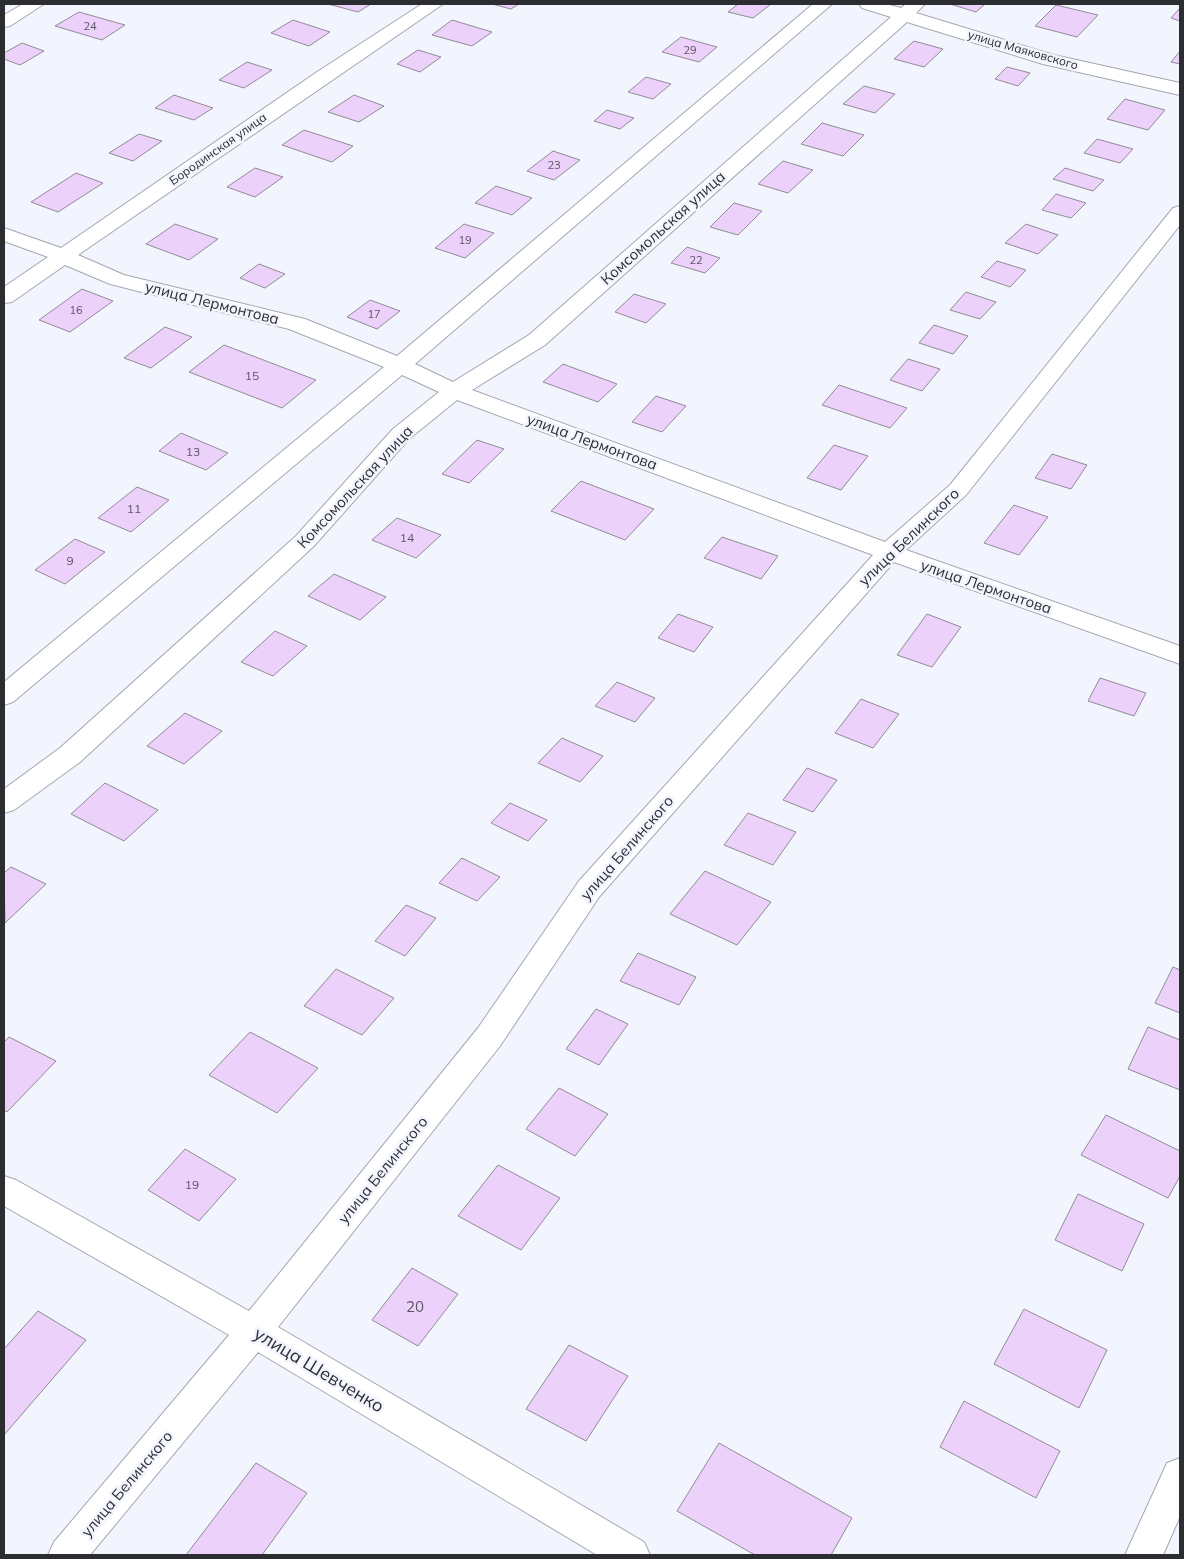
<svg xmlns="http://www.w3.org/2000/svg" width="1184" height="1559" viewBox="0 0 1184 1559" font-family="Mulish,sans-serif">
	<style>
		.building { fill: #ecd1fa; stroke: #918c94 }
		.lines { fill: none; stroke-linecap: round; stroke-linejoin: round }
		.minor-casing { stroke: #a5a7b0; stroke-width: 2 }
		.minor { fill: #fff; fill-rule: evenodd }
		.labels { text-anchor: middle; stroke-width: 5; stroke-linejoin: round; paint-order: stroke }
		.far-number-label { font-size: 11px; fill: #5c5663 }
		.far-street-label { font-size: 12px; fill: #2c2d31; stroke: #f2f4fe }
		.number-label { font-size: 12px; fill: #5c5663 }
		.street-label { font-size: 15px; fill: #2c2d31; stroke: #f2f4fe }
		.near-number-label { font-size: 15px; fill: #5c5663 }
		.near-street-label { font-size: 18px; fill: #2c2d31; stroke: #f2f4fe }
	</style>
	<rect width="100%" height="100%" fill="#f2f4fe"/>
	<g class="building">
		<path d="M328 4H371L358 12Z"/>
		<path d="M492 4H519L511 9Z"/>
		<path d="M738 4H771L753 18 728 12Z"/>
		<path d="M950 4H985L976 12Z"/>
		<path d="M1056 5 1098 15 1077 37 1035 26Z"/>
		<path d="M1180 8V21L1171 18Z"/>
		<path d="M79 12 125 25 102 40 55 26Z"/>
		<path d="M293 20 330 32 309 46 271 33Z"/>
		<path d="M452 20 492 32 472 46 432 35Z"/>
		<path d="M681 37 717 47 699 62 662 52Z"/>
		<path d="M914 41 943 49 924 67 894 59Z"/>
		<path d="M22 43 44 51 20 65 4 59V53Z"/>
		<path d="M418 50 441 57 420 72 397 64Z"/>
		<path d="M1180 51V64L1171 62Z"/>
		<path d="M247 62 272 70 244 88 219 80Z"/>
		<path d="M1007 67 1030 73 1018 86 995 79Z"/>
		<path d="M646 77 671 84 653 99 628 92Z"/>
		<path d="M864 86 895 94 875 113 843 104Z"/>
		<path d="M174 95 213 108 194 120 155 108Z"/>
		<path d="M354 95 384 106 359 122 328 112Z"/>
		<path d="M1125 99 1165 110 1148 130 1107 119Z"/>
		<path d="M607 110 634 118 620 129 594 121Z"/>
		<path d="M822 123 864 135 843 156 801 144Z"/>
		<path d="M304 130 353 146 332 162 282 145Z"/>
		<path d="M139 134 162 141 133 161 109 153Z"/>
		<path d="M1097 139 1133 149 1120 163 1084 153Z"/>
		<path d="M553 151 580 160 554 180 527 171Z"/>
		<path d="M783 161 813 170 788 193 758 184Z"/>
		<path d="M255 168 283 177 255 197 227 187Z"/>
		<path d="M1065 168 1104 180 1093 191 1053 179Z"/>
		<path d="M76 173 103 183 58 212 31 202Z"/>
		<path d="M496 186 532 198 512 215 475 203Z"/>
		<path d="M1056 194 1086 203 1071 218 1042 210Z"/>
		<path d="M734 203 762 211 738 235 710 227Z"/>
		<path d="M175 224 218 239 189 260 146 244Z"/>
		<path d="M464 224 494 233 465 258 435 248Z"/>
		<path d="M1026 224 1058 235 1038 254 1005 243Z"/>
		<path d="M687 247 720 258 705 273 671 263Z"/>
		<path d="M997 261 1026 270 1010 287 981 277Z"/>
		<path d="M259 264 285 274 265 288 240 278Z"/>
		<path d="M82 289 113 301 70 332 39 320Z"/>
		<path d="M966 292 996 302 980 319 950 310Z"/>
		<path d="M634 294 666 304 646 323 615 312Z"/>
		<path d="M370 300 400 311 377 329 347 317Z"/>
		<path d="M934 325 968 336 953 354 919 343Z"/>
		<path d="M165 327 192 337 151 368 124 358Z"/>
		<path d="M224 345 316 380 282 408 189 372Z"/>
		<path d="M908 359 940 369 922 391 890 380Z"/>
		<path d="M563 364 617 384 598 402 543 382Z"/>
		<path d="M839 385 907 408 890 428 822 405Z"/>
		<path d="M656 396 686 406 662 432 632 422Z"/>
		<path d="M181 433 228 453 206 470 159 451Z"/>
		<path d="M477 440 504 449 469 483 442 474Z"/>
		<path d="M834 445 868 456 841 490 807 478Z"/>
		<path d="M1052 454 1087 465 1071 489 1035 478Z"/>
		<path d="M581 481 654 509 625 540 551 511Z"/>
		<path d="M137 487 169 500 131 532 98 518Z"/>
		<path d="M1014 505 1048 517 1019 555 984 543Z"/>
		<path d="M397 518 441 535 416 558 372 540Z"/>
		<path d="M722 537 778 556 761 579 704 558Z"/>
		<path d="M75 539 105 552 65 584 35 570Z"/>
		<path d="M334 574 386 597 360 620 308 596Z"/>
		<path d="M678 614 713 627 694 652 658 638Z"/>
		<path d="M927 614 961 627 932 667 897 655Z"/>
		<path d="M275 631 307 646 273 676 241 662Z"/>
		<path d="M1100 678 1146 693 1134 716 1088 701Z"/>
		<path d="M617 682 655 698 635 722 595 706Z"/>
		<path d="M861 699 899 714 873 748 835 733Z"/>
		<path d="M185 713 222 731 184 764 147 746Z"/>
		<path d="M562 738 603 756 580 782 538 763Z"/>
		<path d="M807 768 837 780 813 812 783 800Z"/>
		<path d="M105 783 158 810 124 841 71 814Z"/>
		<path d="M510 803 547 820 528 841 491 823Z"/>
		<path d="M748 813 796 832 773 865 724 845Z"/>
		<path d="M462 858 500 877 477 901 439 883Z"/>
		<path d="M11 867 46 884 5 923 4 873Z"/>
		<path d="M705 871 771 902 737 945 670 914Z"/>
		<path d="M406 905 436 918 405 956 375 941Z"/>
		<path d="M638 953 696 977 679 1005 620 981Z"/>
		<path d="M1173 967 1180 970V1013L1155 1003Z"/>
		<path d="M336 969 394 998 362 1035 304 1006Z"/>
		<path d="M596 1009 628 1024 599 1065 566 1049Z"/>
		<path d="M1148 1027 1180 1040V1090L1128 1069Z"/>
		<path d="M250 1032 318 1068 277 1113 209 1075Z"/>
		<path d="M9 1037 56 1061 7 1112 4 1110V1042Z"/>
		<path d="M559 1088 608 1114 575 1156 526 1129Z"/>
		<path d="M1106 1115 1180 1151V1176L1168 1198 1081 1155Z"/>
		<path d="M185 1149 236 1179 199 1221 148 1190Z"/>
		<path d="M498 1165 560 1198 521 1250 458 1216Z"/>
		<path d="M1078 1194 1144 1224 1122 1271 1055 1240Z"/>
		<path d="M412 1268 458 1294 418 1346 372 1320Z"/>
		<path d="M1024 1309 1107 1350 1079 1408 994 1364Z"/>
		<path d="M38 1311 86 1340 4 1435V1349Z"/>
		<path d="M569 1345 628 1376 586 1441 526 1409Z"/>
		<path d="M964 1401 1060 1451 1036 1498 940 1447Z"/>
		<path d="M719 1443 852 1518 831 1555H755L677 1511Z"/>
		<path d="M256 1463 307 1493 262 1555H186Z"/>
	</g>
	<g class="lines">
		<g class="minor-casing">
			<g id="minor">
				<path d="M23 4H44L10 26 4 27V15Z"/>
				<path d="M422 4H443L78 255 124 275 305 319 397 356 813 4H832L415 364 453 382 529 335 891 17 862 8 859 4H886L901 8 906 4H925L916 13 1054 55 1180 83V95L1043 64 907 22 545 345 472 390 885 542 950 485 1173 208 1180 206V225L966 495 906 550 1180 646V664L894 562 599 897 500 1046 278 1327 644 1542 650 1555H597L258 1352 90 1555H48L54 1542 229 1335 4 1206V1176L16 1180 249 1311 478 1028 579 881 873 555 457 400 409 439 314 546 80 762 14 810 4 813V789L60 748 296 536 393 429 439 392 402 375 13 702 4 705V682L384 367 289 329 110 284 65 265 12 302 4 303V287L48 257 4 241V228L61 248 317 72Z"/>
				<path d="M1180 1458V1516L1163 1555H1125L1167 1463Z"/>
			</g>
		</g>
		<use href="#minor" class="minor"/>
	</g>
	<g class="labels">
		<g class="far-number-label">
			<text x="90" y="30">24</text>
			<text x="690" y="54">29</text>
			<text x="554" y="169">23</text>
			<text x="465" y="244">19</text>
			<text x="696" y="264">22</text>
			<text x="76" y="314">16</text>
			<text x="374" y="318">17</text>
		</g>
		<g class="far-street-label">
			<text transform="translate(1023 50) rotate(16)" y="4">улица Маяковского</text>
			<text transform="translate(218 149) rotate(-35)" y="4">Бородинская улица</text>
		</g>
		<g class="number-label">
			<text x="252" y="380">15</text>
			<text x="193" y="456">13</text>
			<text x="134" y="513">11</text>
			<text x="407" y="542">14</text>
			<text x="70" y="565">9</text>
			<text x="192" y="1189">19</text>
		</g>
		<g class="street-label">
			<text transform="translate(663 228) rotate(-42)" y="5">Комсомольская улица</text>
			<text transform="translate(212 303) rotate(14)" y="5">улица Лермонтова</text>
			<text transform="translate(592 442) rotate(20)" y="5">улица Лермонтова</text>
			<text transform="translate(355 487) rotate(-47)" y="5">Комсомольская улица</text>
			<text transform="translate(909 537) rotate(-44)" y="5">улица Белинского</text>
			<text transform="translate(986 587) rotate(19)" y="5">улица Лермонтова</text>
			<text transform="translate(627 848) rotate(-49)" y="5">улица Белинского</text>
			<text transform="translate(383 1170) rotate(-51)" y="5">улица Белинского</text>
			<text transform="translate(127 1484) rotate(-50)" y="5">улица Белинского</text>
		</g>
		<g class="near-number-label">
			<text x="415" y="1312">20</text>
		</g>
		<g class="near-street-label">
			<text transform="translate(319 1370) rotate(31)" y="6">улица Шевченко</text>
		</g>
	</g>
	<rect width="1184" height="1559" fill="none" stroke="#2c2d31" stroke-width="10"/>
</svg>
